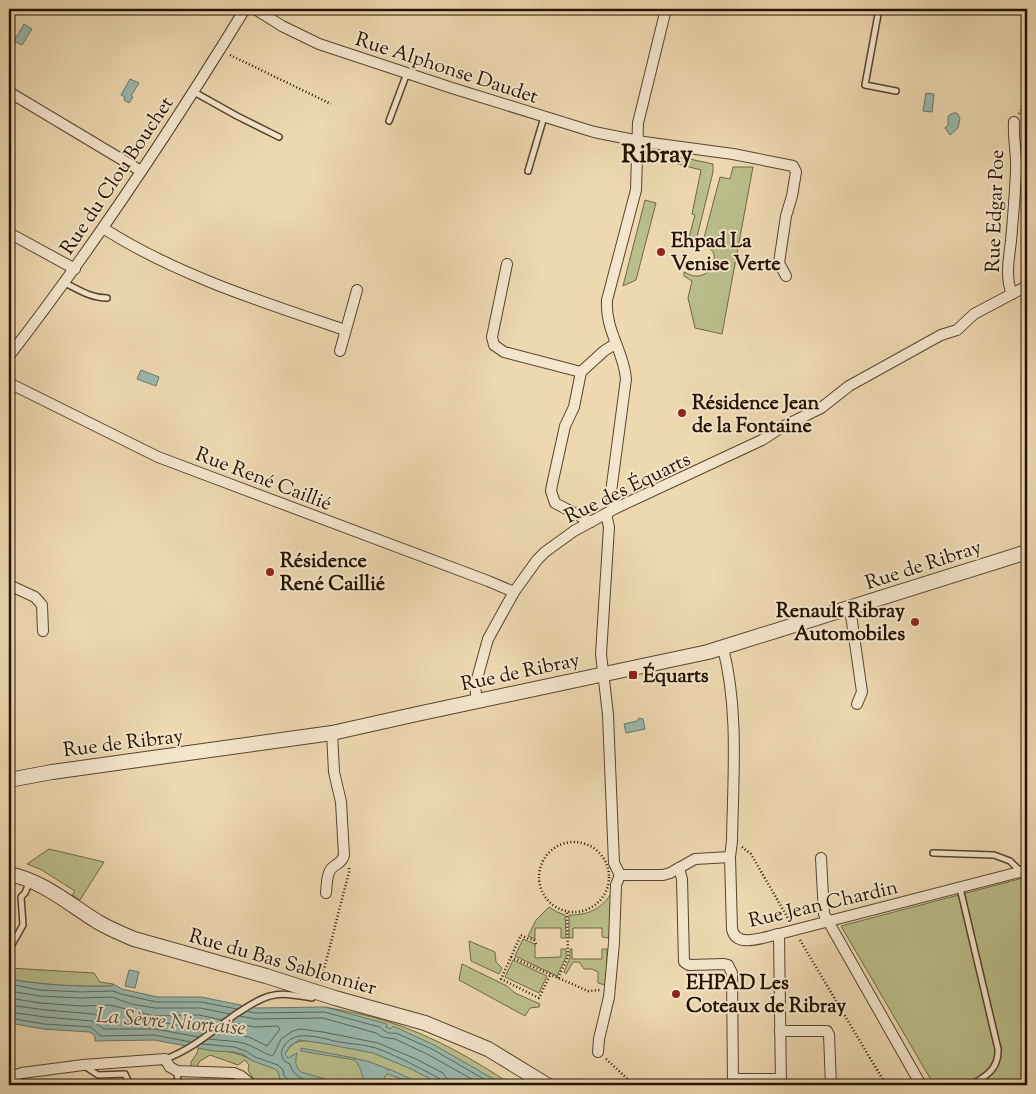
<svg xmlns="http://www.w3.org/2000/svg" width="1036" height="1094" viewBox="0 0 1036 1094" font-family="'Sorts Mill Goudy',serif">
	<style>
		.green { fill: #babe8a; stroke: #6f6846 }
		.water { fill: #99b9af; stroke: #6a7769 }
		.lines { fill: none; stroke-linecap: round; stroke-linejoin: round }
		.shore { stroke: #5e6658; stroke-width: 1 }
		.service-casing { stroke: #56442d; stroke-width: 8 }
		.minor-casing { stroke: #56442d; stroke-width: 12 }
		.tertiary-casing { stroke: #56442d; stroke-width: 16 }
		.path { stroke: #241301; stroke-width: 2.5; stroke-dasharray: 1 2.5; stroke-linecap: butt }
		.service { stroke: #f3e6cc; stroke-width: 5 }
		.minor { stroke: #f3e6cc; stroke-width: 10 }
		.tertiary { stroke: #f3e6cc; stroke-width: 14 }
		.poi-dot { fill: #8f2418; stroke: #f3e6cc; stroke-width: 2 }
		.labels { text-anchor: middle; stroke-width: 4; stroke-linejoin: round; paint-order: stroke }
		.street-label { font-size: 20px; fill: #241301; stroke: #f3e6cc }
		.poi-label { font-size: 20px; font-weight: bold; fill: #241301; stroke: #f3e6cc; text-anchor: start }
		.water-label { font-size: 21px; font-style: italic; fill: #4d4d3e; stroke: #f3e6cc }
		.district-label { font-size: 25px; font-weight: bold; fill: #241301; stroke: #f3e6cc }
	</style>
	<rect width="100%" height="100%" fill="#edd8b0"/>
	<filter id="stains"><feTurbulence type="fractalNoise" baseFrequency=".004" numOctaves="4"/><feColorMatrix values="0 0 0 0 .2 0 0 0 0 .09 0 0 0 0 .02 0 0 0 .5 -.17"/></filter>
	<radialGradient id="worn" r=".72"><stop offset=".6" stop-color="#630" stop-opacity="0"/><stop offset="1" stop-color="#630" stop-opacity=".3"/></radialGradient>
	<g class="green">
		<path d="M671 155 713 164V172L696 241 687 245 695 215 692 214 701 170 670 162Z"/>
		<path d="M733 167H753L722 334 695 328 688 298 692 281 684 276V272C687 273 691 276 695 276 706 277 716 267 714 255 713 250 708 247 703 244L705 234 720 177 730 179Z"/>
		<path d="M645 200 656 203 636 280 623 286Z"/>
		<path d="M49 849 104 862 80 900 72 895 75 891 40 869 27 864Z"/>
		<path d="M1027 877V1085H934L841 926Z"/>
		<path d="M611 894 609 938 602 937V928H573V938H569V915C588 915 600 910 611 894Z"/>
		<path d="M549 907 557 912 565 915 566 938H561V928H535V939L528 936 536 920Z"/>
		<path d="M523 939 535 944V958L561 957V949H566V957L557 976 515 956Z"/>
		<path d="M469 941 495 952 496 962 502 968 499 974 471 961Z"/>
		<path d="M570 949H572V959H602V949H607V971L605 985 598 983V972L592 969H584L579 962H573L566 974 564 972 570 958Z"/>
		<path d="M513 960 547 976 539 993 505 977Z"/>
		<path d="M462 964 507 986 515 993 540 1004 539 1007 530 1008 525 1016 459 980Z"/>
		<path d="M9 968 94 973 100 982 113 984 112 986C77 987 43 985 9 979Z"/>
		<path d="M325 1007C346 1011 368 1015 389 1022 433 1036 473 1059 512 1085H257L248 1070 249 1065 245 1060 238 1065 210 1055 200 1061 196 1068H191V1062L196 1055 199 1048C218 1051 237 1050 253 1061L285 1054C292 1042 298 1040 311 1041Z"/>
	</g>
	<g class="water">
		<path d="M24 24 32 29 22 45 14 41Z"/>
		<path d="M130 79 139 83 131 96 133 97 129 103 124 100 125 97 121 95Z"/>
		<path d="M926 93 934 94 932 112 923 111Z"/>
		<path d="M953 113H957L960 118 958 128 950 135 945 128 948 125V116Z"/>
		<path d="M141 370 159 377 156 386 137 379Z"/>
		<path d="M639 718 643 719 645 729 626 733 624 724 637 721Z"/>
		<path d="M129 970 139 972 135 988 125 986Z"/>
		<path d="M9 979C43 985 77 987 112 986L113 984 122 989 157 997H201L255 1008 325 1007 387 1024 386 1027 391 1029 393 1026 434 1045 504 1085H442L411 1069 373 1053 321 1043 299 1040 290 1046 285 1054 288 1058 297 1053C295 1062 295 1066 301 1072L345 1085H287L280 1079 278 1072 275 1069 253 1061 244 1055 234 1052 214 1051 154 1040 95 1041V1036L90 1032 43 1029 9 1023Z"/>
		<path d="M301 1048 349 1057 370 1062 388 1069V1071L389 1069 424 1085C412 1085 399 1077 387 1074L384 1078 383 1085H359L363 1080C362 1072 360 1067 355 1060L301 1051Z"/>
	</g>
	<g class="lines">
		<g class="shore">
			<path d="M9 984 40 990 81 992 113 991 121 994 156 1002H201L237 1009"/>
			<path d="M9 991 40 996 81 998 112 997 131 1004 155 1008H200L230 1014"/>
			<path d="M9 998 40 1003 81 1006 110 1005 154 1016 199 1015 222 1020"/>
			<path d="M9 1005 46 1010 94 1014 107 1022 156 1021 207 1031"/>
			<path d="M247 1011 255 1013 324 1012 380 1027C385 1032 389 1034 396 1033L432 1049 494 1085"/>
			<path d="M9 1012 45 1017 92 1021 104 1029H155L199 1037"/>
			<path d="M240 1016 255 1019 323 1018 376 1033 382 1037 395 1039 429 1055 482 1085"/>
			<path d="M9 1018 44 1024 91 1027 101 1036 154 1035 191 1042"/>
			<path d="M218 1032 236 1034 249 1037 267 1046 280 1029 278 1026 254 1027 231 1022"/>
			<path d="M209 1039C221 1041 234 1040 246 1044 255 1047 263 1053 272 1056L274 1054 281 1039 293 1031 300 1029 323 1032 378 1043 416 1059 443 1073 447 1079 449 1085"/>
			<path d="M202 1044 234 1047 246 1051 255 1057 278 1065 283 1070 284 1076 290 1081 291 1085"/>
			<path d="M328 1085C314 1082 294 1081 290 1064 272 1057 286 1037 300 1036 311 1035 323 1038 334 1041 348 1044 363 1044 376 1048 398 1056 419 1068 439 1078L442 1081V1085"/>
		</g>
		<g class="service-casing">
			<g id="service">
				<path d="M879 9 865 85 896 91"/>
				<path d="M194 92 237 116 279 137"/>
				<path d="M389 121 407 73"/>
				<path d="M528 171 544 117"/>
				<path d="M65 283C79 290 91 298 107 298"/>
				<path d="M933 853 994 855 1010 861 1020 871"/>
				<path d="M960 888 998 1049C999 1069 986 1076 971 1085"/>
				<path d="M10 948 23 925 21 897 25 893 29 883"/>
				<path d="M165 1059C191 1050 214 1030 236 1014 247 1007 258 999 270 996 284 992 298 996 312 998L315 996"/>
				<path d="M86 1067 98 1075 125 1074 130 1085"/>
				<path d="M177 1071 178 1085"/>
			</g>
		</g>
		<g class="minor-casing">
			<g id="minor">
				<path d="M255 9 282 26 319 44 452 88 594 132 644 142 733 154 793 166 796 172 792 196 786 216 779 263 786 276"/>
				<path d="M9 92 141 171"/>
				<path d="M103 228C174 274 265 303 345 330"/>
				<path d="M9 233 75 269"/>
				<path d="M507 264 492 337 494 345 504 352 581 372"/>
				<path d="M1012 294C1005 278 1009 258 1011 241 1013 218 1015 195 1016 171 1017 154 1013 140 1014 122"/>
				<path d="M340 351 357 290"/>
				<path d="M9 356C95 245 172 128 245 9"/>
				<path d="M9 383 158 457 488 581 514 592"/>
				<path d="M616 508 612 500 611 492 626 379C624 351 605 331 607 300L636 190 638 123 666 9"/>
				<path d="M591 522 555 503 551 491 552 485 565 426 574 407 581 372 604 351 615 344"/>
				<path d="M9 585 35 597 42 605 43 631"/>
				<path d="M850 608 862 692 857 704"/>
				<path d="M723 648C739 710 733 777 732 841L730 857 732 929C736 949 764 937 779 934L1027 870"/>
				<path d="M477 701 475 686 488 639 514 592 537 560 545 552 574 531 616 508 762 440 782 427 821 408 849 386 941 335 957 330 974 314 1027 286"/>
				<path d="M821 858 824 914 921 1085"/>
				<path d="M679 868 682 879 684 962 689 965 724 964 728 965 732 973 733 1085"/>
				<path d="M620 875H663L670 873 695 859 730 857"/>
				<path d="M326 893C327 886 326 875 331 869 336 863 342 864 344 855L341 802 334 772 332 733"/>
				<path d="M779 934 781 1085"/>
				<path d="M780 1031H827L829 1035 831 1085"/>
				<path d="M598 1052 599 1039 609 997 614 943 616 885 620 875 614 863 608 715 601 654 609 527 606 514"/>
				<path d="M9 1077 22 1073 83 1065 165 1059 170 1067 177 1071 234 1073 241 1076 252 1085"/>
				<path d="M733 1079H781"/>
			</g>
		</g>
		<g class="tertiary-casing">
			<g id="tertiary">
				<path d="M9 780 52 772 332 733 417 714 708 652 1027 552"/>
				<path d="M9 874C43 881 69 904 98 922 110 929 122 934 134 939L266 976 335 998 425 1023 488 1049 547 1085"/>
			</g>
		</g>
		<g class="path">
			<path d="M230 55 331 104"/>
			<path d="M1019 114 1023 107 1027 71"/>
			<circle cx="574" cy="877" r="35"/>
			<path d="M742 847 751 854 789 920"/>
			<path d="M800 940 886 1085"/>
			<path d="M536 944 534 940 529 939 521 935 501 979 539 998 550 975"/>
			<path d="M511 957 588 991 600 990"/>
			<path d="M558 978 568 957 567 911"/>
			<path d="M321 981 349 872V868"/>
			<path d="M606 1059 634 1085"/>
		</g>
		<use href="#service" class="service"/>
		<use href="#minor" class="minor"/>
		<use href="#tertiary" class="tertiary"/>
	</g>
	<g class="poi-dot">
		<circle cx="661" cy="252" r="5"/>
		<circle cx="682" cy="413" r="5"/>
		<circle cx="270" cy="572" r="5"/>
		<circle cx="915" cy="622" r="5"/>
		<rect x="628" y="670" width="10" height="10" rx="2.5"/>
		<circle cx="676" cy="994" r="5"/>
	</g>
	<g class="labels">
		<g class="street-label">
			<text transform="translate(447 67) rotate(18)" y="7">Rue Alphonse Daudet</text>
			<text transform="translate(116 175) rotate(-56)" y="7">Rue du Clou Bouchet</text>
			<text transform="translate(994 211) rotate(-88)" y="7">Rue Edgar Poe</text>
			<text transform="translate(264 478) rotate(21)" y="7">Rue René Caillié</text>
			<text transform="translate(627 487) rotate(-26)" y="7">Rue des Équarts</text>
			<text transform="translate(923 564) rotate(-18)" y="7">Rue de Ribray</text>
			<text transform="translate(520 671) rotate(-12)" y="7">Rue de Ribray</text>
			<text transform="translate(123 742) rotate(-7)" y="7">Rue de Ribray</text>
			<text transform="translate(823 903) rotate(-13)" y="7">Rue Jean Chardin</text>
			<text transform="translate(283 961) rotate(16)" y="7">Rue du Bas Sablonnier</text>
		</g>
		<g class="poi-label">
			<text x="671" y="247">Ehpad La<tspan x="671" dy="23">Venise Verte</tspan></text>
			<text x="692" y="409">Résidence Jean<tspan x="692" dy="23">de la Fontaine</tspan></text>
			<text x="280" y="567">Résidence<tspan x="280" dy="23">René Caillié</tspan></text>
			<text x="905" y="617" text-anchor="end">Renault Ribray<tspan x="905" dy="23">Automobiles</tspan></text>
			<text x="643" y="682">Équarts</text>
			<text x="686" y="989">EHPAD Les<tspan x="686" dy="23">Coteaux de Ribray</tspan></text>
		</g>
		<g class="water-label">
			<text transform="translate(171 1021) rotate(5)" y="7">La Sèvre Niortaise</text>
		</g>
		<g class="district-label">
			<text x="657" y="162">Ribray</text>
		</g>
	</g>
	<rect width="1036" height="1094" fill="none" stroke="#edd8b0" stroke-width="30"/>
	<rect x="10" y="10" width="1016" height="1074" fill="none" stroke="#241301" stroke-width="2.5"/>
	<rect x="15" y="15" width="1006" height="1064" fill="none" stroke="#241301"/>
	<rect width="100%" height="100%" filter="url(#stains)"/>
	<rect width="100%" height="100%" fill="url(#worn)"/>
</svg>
